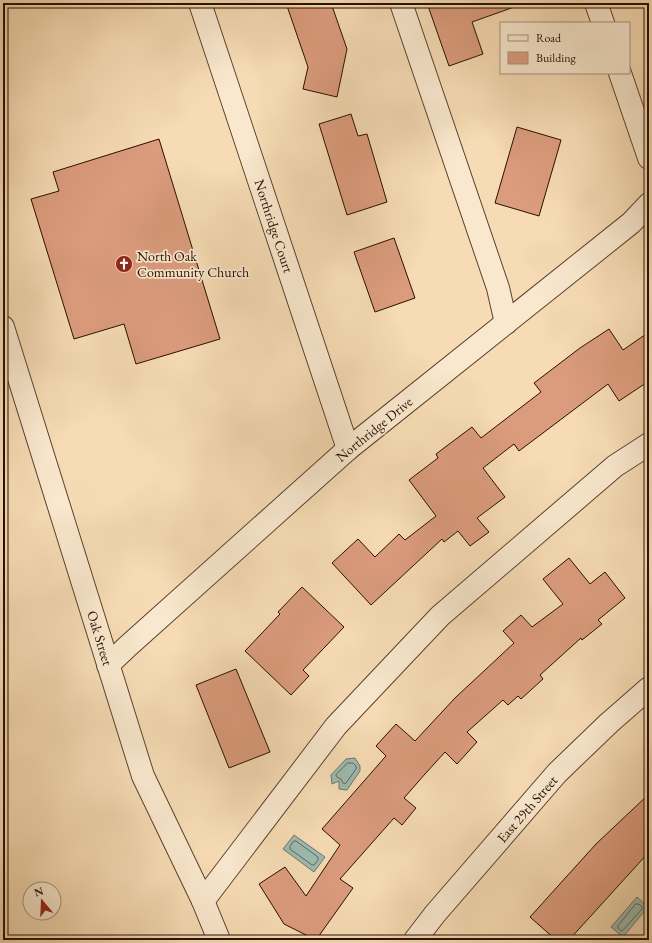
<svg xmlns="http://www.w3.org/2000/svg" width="652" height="943" viewBox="0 0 652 943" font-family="'EB Garamond',serif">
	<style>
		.water { fill: #9dbbb2; stroke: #6f766b }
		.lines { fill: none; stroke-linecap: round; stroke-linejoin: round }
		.shore { stroke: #636559; stroke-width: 1 }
		.building { fill: #db9c7d; stroke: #290f00 }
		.minor-casing { stroke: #5c422d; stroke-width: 24 }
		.minor { stroke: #f9e8ce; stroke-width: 22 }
		.labels { text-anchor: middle; stroke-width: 3.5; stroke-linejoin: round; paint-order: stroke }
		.street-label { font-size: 14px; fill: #290f00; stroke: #f9e8ce }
		.poi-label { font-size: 14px; fill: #290f00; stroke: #f9e8ce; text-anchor: start }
	</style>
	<rect width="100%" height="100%" fill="#f6dbb4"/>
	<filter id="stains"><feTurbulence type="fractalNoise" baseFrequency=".005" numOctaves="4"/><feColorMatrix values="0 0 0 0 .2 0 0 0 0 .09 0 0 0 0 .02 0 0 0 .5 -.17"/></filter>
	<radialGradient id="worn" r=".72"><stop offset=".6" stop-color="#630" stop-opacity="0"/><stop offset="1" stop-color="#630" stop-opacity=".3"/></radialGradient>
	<g class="water">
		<path d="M355 758 360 766V771L347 790 339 789V781L332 784 331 775 346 759Z"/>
		<path d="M294 835 325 857 314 872 283 849Z"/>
		<path d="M637 897 648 907 623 937 611 927Z"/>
	</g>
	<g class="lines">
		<g class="shore">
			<path d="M348 763H353L356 766V769L346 783 345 784 343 783 341 779 337 777 336 775Z"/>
			<path d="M294 841H296L318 857V860L314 865H312L290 849V847Z"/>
			<path d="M636 904H639L642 907V909L623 930 621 931 618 928V926Z"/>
		</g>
	</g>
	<g class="building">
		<path d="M286 3H331L347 49 337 97 303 89 308 67Z"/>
		<path d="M427 3H517V6L472 22 483 54 449 66Z"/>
		<path d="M351 114 358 136 367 134 387 202 347 215 319 124Z"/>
		<path d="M517 127 561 140 539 216 495 203Z"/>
		<path d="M159 139 220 339 136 364 124 324 74 339 31 199 59 191 53 172Z"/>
		<path d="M394 238 415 298 375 312 354 252Z"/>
		<path d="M609 329 623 350 649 332V381L619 401 608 384 519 451 514 444 483 468 505 497 477 518 489 532 470 546 458 531 444 542 442 539 371 605 332 563 358 539 375 557 399 534 405 540 436 516 409 480 438 458 436 454 472 427 481 438 541 392 534 383 580 348Z"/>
		<path d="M569 558 590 584 605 572 625 598 598 620 602 624 582 640 581 638 540 675 543 679 521 699 518 696 508 705 503 700 467 732 477 742 457 764 445 752 425 774 404 798 416 808 402 825 394 818 340 879 353 888 316 940 284 924 259 884 285 867 306 896 340 845 322 829 386 756 376 746 396 724 415 741 455 698 514 643 503 631 521 615 532 627 563 604 543 579Z"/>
		<path d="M302 587 344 627 303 670 309 676 291 695 245 651 280 614 278 612Z"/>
		<path d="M236 669 270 752 229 768 196 685Z"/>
		<path d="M649 794V852L569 940H556L530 917 596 844Z"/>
	</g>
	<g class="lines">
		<g class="minor-casing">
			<g id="minor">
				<path d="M200 3 348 449"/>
				<path d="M401 3 498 288 506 323"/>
				<path d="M596 3 603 23"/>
				<path d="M620 73 649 158"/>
				<path d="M3 327 143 776 203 901 219 940"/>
				<path d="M108 665 128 646 348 449 631 223 649 204"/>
				<path d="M203 901 336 726 440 616 615 466 649 444"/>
				<path d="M415 940 435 914 557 773 609 723 649 688"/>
			</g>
		</g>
		<use href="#minor" class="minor"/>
	</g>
	<defs>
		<g id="church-disc" transform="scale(0.9)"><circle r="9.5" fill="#8f2418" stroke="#f9e8ce"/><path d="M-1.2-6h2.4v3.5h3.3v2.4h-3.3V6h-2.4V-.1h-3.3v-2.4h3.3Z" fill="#fff"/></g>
	</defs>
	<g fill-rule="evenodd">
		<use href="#church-disc" x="124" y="264"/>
	</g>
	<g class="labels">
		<g class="street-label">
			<text transform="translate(274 226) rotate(72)" y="5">Northridge Court</text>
			<text transform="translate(374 429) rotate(-39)" y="5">Northridge Drive</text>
			<text transform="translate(100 638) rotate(73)" y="5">Oak Street</text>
			<text transform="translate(527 809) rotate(-49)" y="5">East 29th Street</text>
		</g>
		<g class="poi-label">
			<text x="137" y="261">North Oak<tspan x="137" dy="16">Community Church</tspan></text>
		</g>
	</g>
	<rect width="652" height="943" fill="none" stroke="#f6dbb4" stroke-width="16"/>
	<rect x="4" y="4" width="644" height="935" fill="none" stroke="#290f00" stroke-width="2"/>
	<rect x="8" y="8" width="636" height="927" fill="none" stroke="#290f00"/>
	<rect x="500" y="22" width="130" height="52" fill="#f9e8ce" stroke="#a6917c"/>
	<rect x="508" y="35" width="20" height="6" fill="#f9e8ce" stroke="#a6917c"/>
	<text x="536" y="42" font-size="12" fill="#290f00">Road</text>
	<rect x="508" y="52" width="20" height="12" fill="#db9c7d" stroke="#a6917c"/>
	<text x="536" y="62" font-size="12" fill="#290f00">Building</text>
	<g transform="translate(42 901) rotate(341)"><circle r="19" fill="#f9e8ce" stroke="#a6917c"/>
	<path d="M0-3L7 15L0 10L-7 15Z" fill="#8f2418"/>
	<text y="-6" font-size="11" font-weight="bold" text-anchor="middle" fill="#290f00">N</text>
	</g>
	<rect width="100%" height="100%" filter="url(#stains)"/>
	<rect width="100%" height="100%" fill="url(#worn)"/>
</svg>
